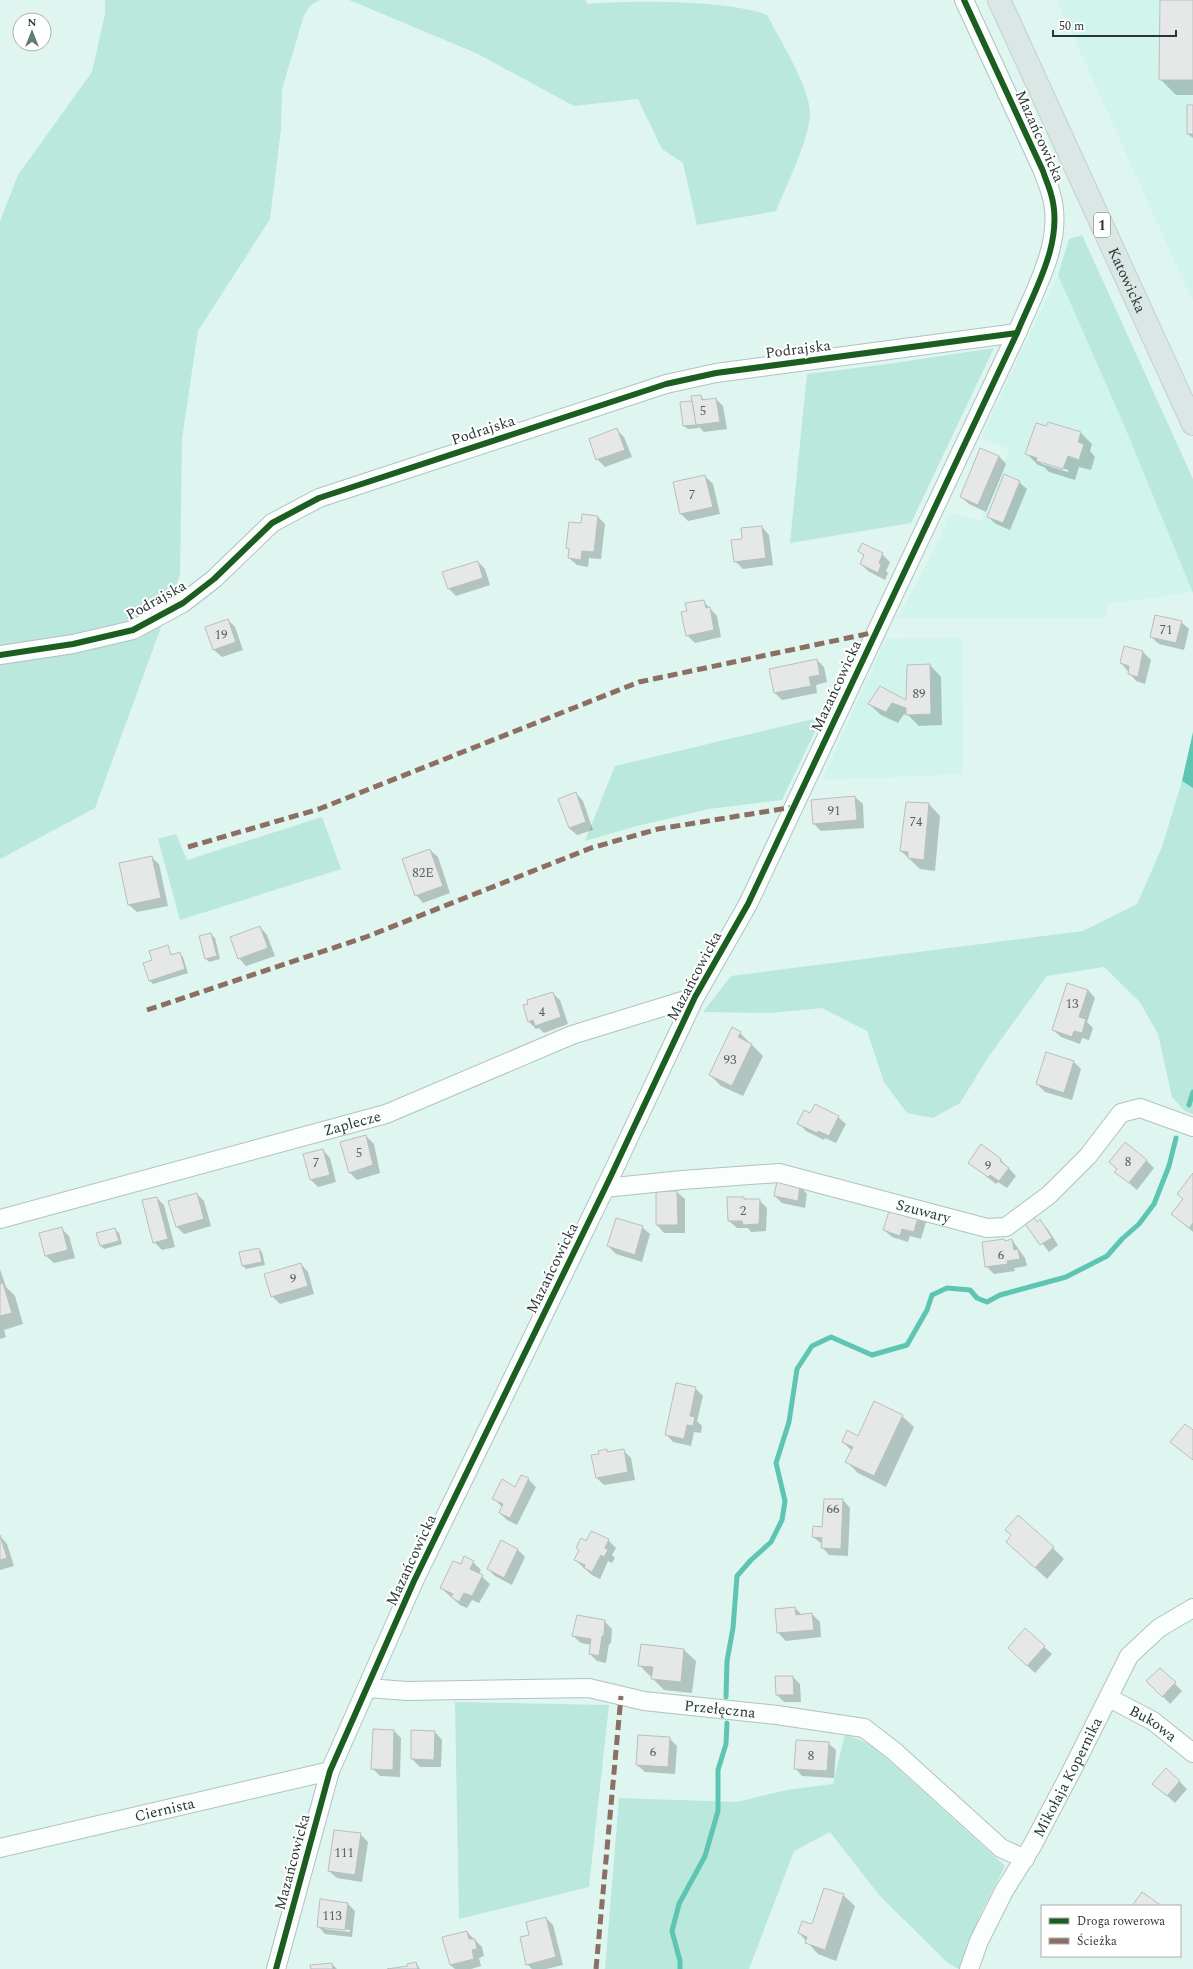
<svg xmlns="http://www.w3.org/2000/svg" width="1193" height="1969" viewBox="0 0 1193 1969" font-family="Spectral,serif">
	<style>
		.built { fill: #d1f5ec }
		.green { fill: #bae8dc }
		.water { fill: #5ec5b3 }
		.shadow { fill: #0003; fill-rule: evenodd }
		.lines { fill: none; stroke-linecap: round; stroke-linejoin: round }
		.stream { stroke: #5ec5b3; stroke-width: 5 }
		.building { fill: #e6e8e8; stroke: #babebe }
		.street-casing { stroke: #b2c2be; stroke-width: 20 }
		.primary-casing { stroke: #c5cfcd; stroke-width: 24 }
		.street { stroke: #fafefd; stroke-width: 18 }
		.primary { stroke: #dbe7e4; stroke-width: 22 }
		.quiet { stroke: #8d6e63; stroke-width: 5; stroke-dasharray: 10 5; stroke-linecap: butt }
		.cycleway-casing { stroke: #fff; stroke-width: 8 }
		.cycleway { stroke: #1b5e20; stroke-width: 6 }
		.labels { text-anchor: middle; stroke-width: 4; stroke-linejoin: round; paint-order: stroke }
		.number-label { font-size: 13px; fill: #586360 }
		.shield { fill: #fff; stroke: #687370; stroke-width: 1 }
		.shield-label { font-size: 14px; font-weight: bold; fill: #283733 }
		.street-label { font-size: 15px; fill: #283733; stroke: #fff }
	</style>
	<rect width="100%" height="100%" fill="#dff5ef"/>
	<g class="built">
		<path d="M1057 0H1193V300L1191 298Z"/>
		<path d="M1058 275 1124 425 1193 592 1108 604 1106 618H898L941 536 949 513 981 521 1009 449 981 438Z"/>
		<path d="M962 638 963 774 822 780 886 639Z"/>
	</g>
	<g class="green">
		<path d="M105 0H320L311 5 304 15 282 89 281 128 270 219 198 331 182 439 180 575 95 808 0 859V221L18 175 92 72 105 14Z"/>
		<path d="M349 0H585L588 4C633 0 729 0 767 15 779 38 810 88 810 113 810 138 786 186 776 211L697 225 683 163 662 149 638 99 574 106 476 53Z"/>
		<path d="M1082 235 1193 479V593L1124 425 1058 275 1069 239Z"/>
		<path d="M994 348 911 523 790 543 807 374 888 364Z"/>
		<path d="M822 717 782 800 709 809 637 826 585 841 615 766Z"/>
		<path d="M1182 781 1193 788V1114L1185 1111 1172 1097 1158 1034 1140 1002 1104 967 1047 976 987 1059 960 1103 933 1118 907 1113 884 1082 867 1031 822 1008 771 1013 703 1012 731 976 1083 931 1137 904 1162 847Z"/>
		<path d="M322 817 341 869 180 920 158 839 176 834 187 860Z"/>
		<path d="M455 1702 609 1705 589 1887 459 1919Z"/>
		<path d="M845 1734 872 1745 1005 1866 981 1913 959 1969 948 1963 880 1896 830 1832 794 1851 749 1969H605L619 1798 737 1802 786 1790 833 1784Z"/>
	</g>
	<path class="water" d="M1193 732V788L1182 781Z"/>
	<g class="shadow">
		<path d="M1161 0H1193V95H1176L1160 79Z"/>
		<path d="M1193 106V138L1188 134Z"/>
		<path d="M700 396 705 400 716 399 723 406 727 429 704 432 698 426 699 428 688 429 684 426 681 403 692 402Z"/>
		<path d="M617 430 624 437 632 457 605 467 597 459Z"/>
		<path d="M1081 433 1092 444 1090 451 1095 457 1091 470 1079 467 1075 480 1049 472 1044 467 1038 465 1027 454ZM1039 461 1068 470V472L1042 464Z"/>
		<path d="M999 456 1006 464 986 512 969 504 961 497Z"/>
		<path d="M705 476 713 484 720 514 688 521 681 514 674 483Z"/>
		<path d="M1019 482 1027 489 1010 530 996 524 988 517Z"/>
		<path d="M598 517 605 524 601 559 589 558 588 567 577 565 569 558 570 551 567 548 581 524Z"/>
		<path d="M762 527 769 535 773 565 743 569 735 561 743 540Z"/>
		<path d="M859 551 882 554 890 562 886 571 888 573 885 580 868 571 861 564 864 556Z"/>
		<path d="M478 562 485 569 490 585 456 596 448 588Z"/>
		<path d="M703 601 717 616 721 637 695 643 687 635 688 612Z"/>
		<path d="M228 620 235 627 243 650 222 657 214 650Z"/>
		<path d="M1181 622 1189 629 1184 650 1159 644 1151 637Z"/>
		<path d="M1125 648 1143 652 1151 660 1145 684 1136 681 1121 663Z"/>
		<path d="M817 660 824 667 827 682 816 685 817 693 782 700 775 693Z"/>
		<path d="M930 665 941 677 942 725 919 726 908 715 904 714 898 723 881 715 869 704 907 702Z"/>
		<path d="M576 793 583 801 593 830 577 835 569 828 559 799Z"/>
		<path d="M855 797 863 804 864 828 821 831 814 824 812 801Z"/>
		<path d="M929 804 940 816 935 871 920 869 901 851Z"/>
		<path d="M430 850 438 857 450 893 423 903 416 895Z"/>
		<path d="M151 857 159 864 168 906 137 912 129 905Z"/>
		<path d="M260 927 267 935 275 956 246 966 239 958Z"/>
		<path d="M211 934 215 938 220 959 209 962 205 958Z"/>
		<path d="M167 946 172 955 179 953 183 957 188 973 153 984 150 981 153 961Z"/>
		<path d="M1088 990 1095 998 1087 1022 1093 1028 1089 1040 1082 1038 1080 1044 1061 1037 1053 1030Z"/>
		<path d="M552 993 560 1000 568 1024 544 1033 539 1028 536 1029 529 1022 524 1006Z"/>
		<path d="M740 1033 763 1056 743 1096 721 1086 710 1075Z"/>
		<path d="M1073 1061 1081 1069 1072 1100 1045 1092 1037 1084Z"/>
		<path d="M811 1114 838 1117 846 1124 836 1143 825 1138 824 1140 806 1131 798 1123Z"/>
		<path d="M366 1136 374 1144 380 1173 357 1180 350 1173Z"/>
		<path d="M323 1150 330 1158 336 1182 318 1187 310 1179Z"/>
		<path d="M1000 1159 1016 1176 1007 1188 998 1182 996 1184 969 1163Z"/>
		<path d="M1146 1160 1154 1168 1137 1190 1116 1172 1117 1170 1110 1162Z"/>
		<path d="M1193 1174V1232L1173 1214 1184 1199Z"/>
		<path d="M800 1186 807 1194 805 1208 782 1203 775 1196Z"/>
		<path d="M657 1192H677L685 1199V1233H664L657 1225Z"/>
		<path d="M197 1194 204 1201 211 1226 184 1234 176 1226Z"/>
		<path d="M157 1198 164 1205 175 1247 162 1250 154 1242Z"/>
		<path d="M744 1198 746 1200H759L767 1208 766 1231 751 1232 748 1228H737L729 1221Z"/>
		<path d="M918 1215 926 1222 921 1239 910 1236 908 1242 892 1237 884 1230Z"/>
		<path d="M1040 1221 1047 1228 1058 1245 1049 1252 1026 1222 1037 1223Z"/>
		<path d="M642 1227 650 1234 642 1262 616 1254 608 1246Z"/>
		<path d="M61 1228 69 1236 75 1258 54 1263 46 1256Z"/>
		<path d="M115 1229 119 1233 122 1244 104 1249 100 1245Z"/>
		<path d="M1012 1240 1025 1258 1027 1266 1014 1268 1015 1271 994 1274 986 1266Z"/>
		<path d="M258 1249 262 1252 265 1265 246 1269 243 1266Z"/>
		<path d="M301 1264 308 1272 314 1294 280 1304 272 1296Z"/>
		<path d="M0 1269 6 1287 15 1296 23 1324 4 1330 6 1337 0 1339Z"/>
		<path d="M695 1388 703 1396 697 1421 702 1426 701 1433 694 1432 691 1446 673 1442 666 1434Z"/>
		<path d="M902 1416 914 1427 886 1487 858 1473 847 1462 852 1451 843 1442 858 1437Z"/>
		<path d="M606 1450 609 1453 623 1450 631 1458 635 1480 604 1485 597 1478 600 1454Z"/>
		<path d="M528 1479 536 1487 517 1525 507 1520 500 1513 502 1507 494 1499Z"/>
		<path d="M843 1500 850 1508 848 1556 829 1555 822 1547V1544L813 1537 823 1528Z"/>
		<path d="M0 1536 7 1544 14 1566 0 1570Z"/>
		<path d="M608 1540 616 1548 612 1555 615 1558 612 1563 608 1561 600 1579 592 1575 575 1560 579 1551 577 1548 586 1542Z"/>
		<path d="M501 1542 518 1550 525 1557 512 1585 495 1576 488 1569Z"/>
		<path d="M1053 1548 1064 1559 1047 1579 1019 1553Z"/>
		<path d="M473 1562 481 1570 479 1574 490 1584 479 1603 472 1600 467 1608 460 1605 441 1588 461 1565Z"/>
		<path d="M795 1608 802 1615 812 1614 820 1622 821 1637 786 1641 778 1633 776 1610Z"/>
		<path d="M604 1621 612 1629 611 1643 609 1644 606 1663 597 1661 590 1654 591 1645 581 1643 573 1636Z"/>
		<path d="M642 1645 684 1650 696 1661 692 1693 664 1690 639 1665Z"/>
		<path d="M1044 1647 1052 1654 1035 1673 1017 1656Z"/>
		<path d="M1160 1669 1182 1691 1170 1704 1148 1681Z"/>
		<path d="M793 1677 800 1684 801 1702H784L777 1695Z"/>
		<path d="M394 1731 401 1738 400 1777 380 1776 372 1768Z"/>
		<path d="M412 1731 435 1732 442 1740 441 1767H420L412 1759Z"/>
		<path d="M669 1738 677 1746 675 1774 645 1772 637 1765Z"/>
		<path d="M828 1743 836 1750 834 1778 802 1776 795 1768Z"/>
		<path d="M1179 1781 1187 1789 1175 1803 1154 1784Z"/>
		<path d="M360 1834 368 1842 362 1882 337 1878 329 1871Z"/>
		<path d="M843 1895 855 1906 836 1961 818 1954 799 1933 813 1925Z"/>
		<path d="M348 1904 355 1911 352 1937 325 1934 318 1926ZM325 1927 350 1930V1932L325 1929Z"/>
		<path d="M546 1918 553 1925 563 1965 546 1969H532L527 1964 530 1936Z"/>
		<path d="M467 1932 482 1947 484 1956 479 1958 481 1966 471 1969H455L450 1965Z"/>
		<path d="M416 1963 420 1969H398L409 1967Z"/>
		<path d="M332 1964 337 1969H312Z"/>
	</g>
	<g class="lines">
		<g class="stream">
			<path d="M1189 1105 1193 1092"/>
			<path d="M726 1697 727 1661 733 1628 737 1576 751 1560 771 1542 782 1520 785 1501 776 1463 789 1422 797 1369 812 1346 831 1337 872 1355 907 1345 927 1310 932 1295 947 1288 970 1290 977 1298 987 1302 1000 1295 1066 1277 1107 1256 1122 1239 1139 1224 1154 1204 1169 1166 1176 1138"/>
			<path d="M680 1969V1961L672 1931 679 1904 705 1856 718 1811V1770L726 1744 727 1723"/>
		</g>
	</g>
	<g class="building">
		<path d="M1160 0H1193V80H1159Z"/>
		<rect x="1187" y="105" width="6" height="29"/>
		<path d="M701 395 702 400 716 398 720 422 696 425 691 396Z"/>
		<path d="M692 401 696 425 683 426 680 402Z"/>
		<path d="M1048 422 1081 432 1078 442 1084 444 1079 460 1068 456 1063 469 1036 461 1037 458 1025 454 1036 423 1046 426Z"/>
		<path d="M617 428 625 450 596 460 589 439Z"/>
		<path d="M980 448 999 456 978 505 960 497Z"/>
		<path d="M1004 474 1020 481 1003 523 987 517Z"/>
		<path d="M705 475 713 507 680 514 673 482Z"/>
		<path d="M582 514 598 516 594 552 582 551 581 560 568 558 569 549 566 548 569 522 581 523Z"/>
		<path d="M762 526 766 558 734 562 731 540 742 539 741 528Z"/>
		<path d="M862 543 883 553 879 563 881 565 878 573 860 564 864 555 858 551Z"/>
		<path d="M478 561 483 578 448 589 442 572Z"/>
		<path d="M704 600 706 608 710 607 714 630 686 636 681 612 687 611 685 603Z"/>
		<path d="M1155 615 1182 621 1176 643 1150 637Z"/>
		<path d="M228 619 236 642 213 650 205 627Z"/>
		<path d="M1124 646 1143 651 1138 677 1128 674 1129 666 1120 663Z"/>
		<path d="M817 659 820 675 809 677 811 686 774 693 769 669Z"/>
		<path d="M930 664 931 714 906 715V708L892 703 886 712 868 704 880 686 906 700 907 665Z"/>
		<path d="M576 792 586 822 569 828 558 799Z"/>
		<path d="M855 796 857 820 813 824 811 800Z"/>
		<path d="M906 802 929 803 924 860 908 858V852L900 851Z"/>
		<path d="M430 849 443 886 415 896 402 859Z"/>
		<path d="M152 856 161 898 128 905 119 863Z"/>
		<path d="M260 926 268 948 238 959 230 937Z"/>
		<path d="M211 933 217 956 205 959 199 936Z"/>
		<path d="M168 945 171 955 180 952 185 969 149 981 143 963 152 960 149 951Z"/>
		<path d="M1067 983 1088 990 1079 1017 1086 1019 1082 1033 1074 1031 1072 1037 1052 1030Z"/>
		<path d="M553 992 561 1017 535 1026 533 1020 528 1022 523 1005 528 1004 527 1000Z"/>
		<path d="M732 1027 741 1032 738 1037 752 1044 732 1086 709 1075Z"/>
		<path d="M1046 1052 1074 1061 1064 1093 1036 1084Z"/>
		<path d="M815 1104 839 1116 829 1136 818 1131 817 1133 797 1124 804 1110 810 1113Z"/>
		<path d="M366 1135 373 1165 349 1173 340 1142Z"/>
		<path d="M1125 1142 1147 1160 1129 1183 1114 1172 1117 1169 1109 1162Z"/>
		<path d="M981 1144 1001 1159 1000 1161 1009 1168 999 1181 990 1175 988 1177 968 1163Z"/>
		<path d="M323 1149 330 1175 310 1180 303 1154Z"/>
		<path d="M1193 1173V1223L1189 1228 1171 1214 1183 1199 1177 1194Z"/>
		<path d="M777 1181 800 1185 798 1201 774 1196Z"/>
		<path d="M656 1191H677L678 1225H656Z"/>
		<path d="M197 1193 204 1219 176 1227 168 1201Z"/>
		<path d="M157 1197 168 1239 153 1243 142 1200Z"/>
		<path d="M727 1197H744V1199H760L759 1224 743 1225 742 1221H728Z"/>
		<path d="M891 1205 919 1214 914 1232 902 1229 900 1236 883 1230Z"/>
		<path d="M1033 1216 1037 1222 1040 1219 1052 1238 1040 1245 1024 1222Z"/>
		<path d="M616 1218 643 1226 635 1255 607 1246Z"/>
		<path d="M62 1227 68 1250 45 1256 39 1233Z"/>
		<path d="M115 1228 119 1241 100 1246 96 1233Z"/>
		<path d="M1004 1239 1005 1241 1012 1239 1014 1250 1018 1249 1020 1259 1007 1261 1008 1264 985 1267 982 1242Z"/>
		<path d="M259 1248 262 1262 242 1266 239 1252Z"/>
		<path d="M301 1263 308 1286 271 1297 264 1274Z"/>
		<path d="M3 1283 12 1313 0 1316V1284Z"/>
		<path d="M676 1383 696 1387 690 1416 695 1417 693 1426 687 1425 684 1439 665 1435Z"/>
		<path d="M874 1401 903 1415 874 1476 845 1462 853 1447 842 1442 847 1430 858 1436Z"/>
		<path d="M1185 1424 1193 1430V1460L1170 1442Z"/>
		<path d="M607 1449V1452L624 1449 628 1472 596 1478 591 1455 599 1454 598 1451Z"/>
		<path d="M521 1475 529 1478 510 1518 499 1513 503 1504 492 1499 502 1479 515 1487Z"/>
		<path d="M824 1499H843L841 1549 821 1548 822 1538 812 1537 813 1526 822 1527Z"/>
		<path d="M1018 1515 1054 1547 1035 1568 1006 1542 1011 1535 1005 1530Z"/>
		<path d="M591 1531 609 1539 605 1548 608 1550 604 1557 601 1555 592 1572 584 1568 585 1565 574 1560 579 1550 576 1548 581 1538 586 1541Z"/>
		<path d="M0 1535 7 1558 0 1560Z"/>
		<path d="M501 1540 518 1549 504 1578 487 1569Z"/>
		<path d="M464 1556 474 1561 470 1569 483 1575 472 1596 464 1593 459 1602 451 1597 453 1594 440 1588 453 1561 461 1564Z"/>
		<path d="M795 1607 796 1615 812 1613 814 1630 777 1633 775 1609Z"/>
		<path d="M577 1615 605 1620 604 1636H602L599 1656 589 1654 591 1639 572 1636Z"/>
		<path d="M1025 1628 1045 1646 1027 1666 1008 1648Z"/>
		<path d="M641 1644 684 1649 681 1682 651 1679 653 1667 638 1666Z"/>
		<path d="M1160 1668 1176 1682 1162 1697 1146 1681Z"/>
		<path d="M775 1676H793L794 1695H776Z"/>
		<path d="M373 1729 394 1730 393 1770 371 1769Z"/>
		<path d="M411 1730 435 1731 434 1760 411 1759Z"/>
		<path d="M638 1735 670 1737 668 1767 636 1765Z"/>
		<path d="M796 1740 829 1742 827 1771 794 1769Z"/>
		<path d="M1166 1768 1180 1781 1167 1796 1152 1784Z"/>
		<path d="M334 1830 361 1833 355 1875 328 1871Z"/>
		<path d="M824 1888 844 1894 825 1950 805 1943 807 1937 798 1933 802 1921 812 1924Z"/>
		<path d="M1142 1892 1162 1906H1132Z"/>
		<path d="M320 1899 348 1903 345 1930 317 1927Z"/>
		<path d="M546 1917 556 1957 526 1965 520 1937 529 1935 526 1922Z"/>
		<path d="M467 1931 469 1939H475L477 1949 472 1950 474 1959 450 1965 442 1937Z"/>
		<path d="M416 1962 418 1969H387L408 1966 407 1964Z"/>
		<path d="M332 1963 333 1969H311L310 1965Z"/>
	</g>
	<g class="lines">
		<g class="street-casing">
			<g id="street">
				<path d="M0 655 73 644 133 630 183 603 214 579 272 523 319 498 666 384 716 373 1017 333"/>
				<path id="s1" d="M605 1188 682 1180 779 1173 987 1228 1006 1227 1049 1195 1088 1156 1121 1113 1140 1108 1193 1127"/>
				<path id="s2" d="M0 1219 386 1114 572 1035 695 997"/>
				<path id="s3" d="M367 1688 407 1691 589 1688 644 1701 777 1715 864 1728 894 1751 1001 1848 1025 1859"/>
				<path id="s4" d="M1109 1698 1153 1721 1193 1753"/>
				<path id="s5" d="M0 1848 330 1771"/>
				<path d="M276 1969 330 1771 414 1581 609 1180 695 997 748 904 1017 333C1034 291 1065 241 1051 194 1049 186 1045 178 1043 171L964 0"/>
				<path id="s6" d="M969 1969 979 1941 1004 1891 1032 1846 1071 1772 1129 1656 1159 1628 1193 1608"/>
			</g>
		</g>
		<g class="primary-casing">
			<g id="primary">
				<path id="s7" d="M999 0 1193 424"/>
			</g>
		</g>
		<use href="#street" class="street"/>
		<use href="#primary" class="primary"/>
		<g class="quiet">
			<path d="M188 847 319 809 639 682 876 632"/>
			<path d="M147 1010 366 937 591 848 658 829 794 807"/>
			<path d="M596 1969 621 1696"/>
		</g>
		<g class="cycleway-casing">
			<g id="cycleway">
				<path d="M0 655 73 644 133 630 183 603 214 579 272 523 319 498 666 384 716 373 1017 333"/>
				<path d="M276 1969 330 1771 414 1581 609 1180 695 997 748 904 1017 333C1034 291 1065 241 1051 194 1049 186 1045 178 1043 171L964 0"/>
			</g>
		</g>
		<use href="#cycleway" class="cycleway"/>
	</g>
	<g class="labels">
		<g class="number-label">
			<text x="703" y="415">5</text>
			<text x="692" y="499">7</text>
			<text x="1166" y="634">71</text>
			<text x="221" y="639">19</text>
			<text x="919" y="698">89</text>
			<text x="834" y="815">91</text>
			<text x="916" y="826">74</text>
			<text x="423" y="877">82E</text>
			<text x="1072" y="1008">13</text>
			<text x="542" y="1016">4</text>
			<text x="730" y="1064">93</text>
			<text x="359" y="1157">5</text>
			<text x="1128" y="1166">8</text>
			<text x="316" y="1167">7</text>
			<text x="988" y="1170">9</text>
			<text x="743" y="1215">2</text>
			<text x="1001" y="1259">6</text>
			<text x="293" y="1283">9</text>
			<text x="833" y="1513">66</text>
			<text x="653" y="1756">6</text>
			<text x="811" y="1760">8</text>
			<text x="344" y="1857">111</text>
			<text x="332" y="1920">113</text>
		</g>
		<rect class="shield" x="1094" y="213" width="16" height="24" rx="3"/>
		<g class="shield-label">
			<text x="1102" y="230">1</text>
		</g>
		<g class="street-label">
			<text transform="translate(1040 136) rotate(66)" y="5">Mazańcowicka</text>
			<text dy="5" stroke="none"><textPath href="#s7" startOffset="308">Katowicka</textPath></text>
			<text transform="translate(798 349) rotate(-7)" y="5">Podrajska</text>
			<text transform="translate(483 430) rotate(-18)" y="5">Podrajska</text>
			<text transform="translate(156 600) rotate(-29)" y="5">Podrajska</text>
			<text transform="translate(836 686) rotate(-65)" y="5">Mazańcowicka</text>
			<text transform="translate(694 976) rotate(-62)" y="5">Mazańcowicka</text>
			<text dy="5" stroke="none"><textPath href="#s2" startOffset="365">Zaplecze</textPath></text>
			<text dy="5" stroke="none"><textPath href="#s1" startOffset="324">Szuwary</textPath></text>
			<text transform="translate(552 1268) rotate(-64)" y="5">Mazańcowicka</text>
			<text transform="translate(411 1560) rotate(-65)" y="5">Mazańcowicka</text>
			<text dy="5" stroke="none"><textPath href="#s3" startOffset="355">Przełęczna</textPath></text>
			<text dy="5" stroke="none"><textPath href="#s4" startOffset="51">Bukowa</textPath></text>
			<text dy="5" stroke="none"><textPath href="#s6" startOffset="216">Mikołaja Kopernika</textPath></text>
			<text dy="5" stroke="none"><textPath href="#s5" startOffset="169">Ciernista</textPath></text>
			<text transform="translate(292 1862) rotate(-75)" y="5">Mazańcowicka</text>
		</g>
	</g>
	<rect x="1041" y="1905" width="140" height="52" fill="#ffffff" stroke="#a9afad"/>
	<rect x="1049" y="1918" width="20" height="6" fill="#1b5e20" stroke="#a9afad"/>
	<text x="1077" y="1925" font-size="12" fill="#283733">Droga rowerowa</text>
	<rect x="1049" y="1938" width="20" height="6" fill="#8d6e63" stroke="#a9afad"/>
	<text x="1077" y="1945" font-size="12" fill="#283733">Ścieżka</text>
	<g transform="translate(32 32)"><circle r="19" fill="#ffffff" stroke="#a9afad"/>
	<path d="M0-3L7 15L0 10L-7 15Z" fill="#687a75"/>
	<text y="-6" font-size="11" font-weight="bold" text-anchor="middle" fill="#283733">N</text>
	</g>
	<path d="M1053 30v6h123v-6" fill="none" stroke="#283733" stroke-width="2"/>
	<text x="1059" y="30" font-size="12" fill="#283733" stroke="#ffffff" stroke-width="3" paint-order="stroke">50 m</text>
</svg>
